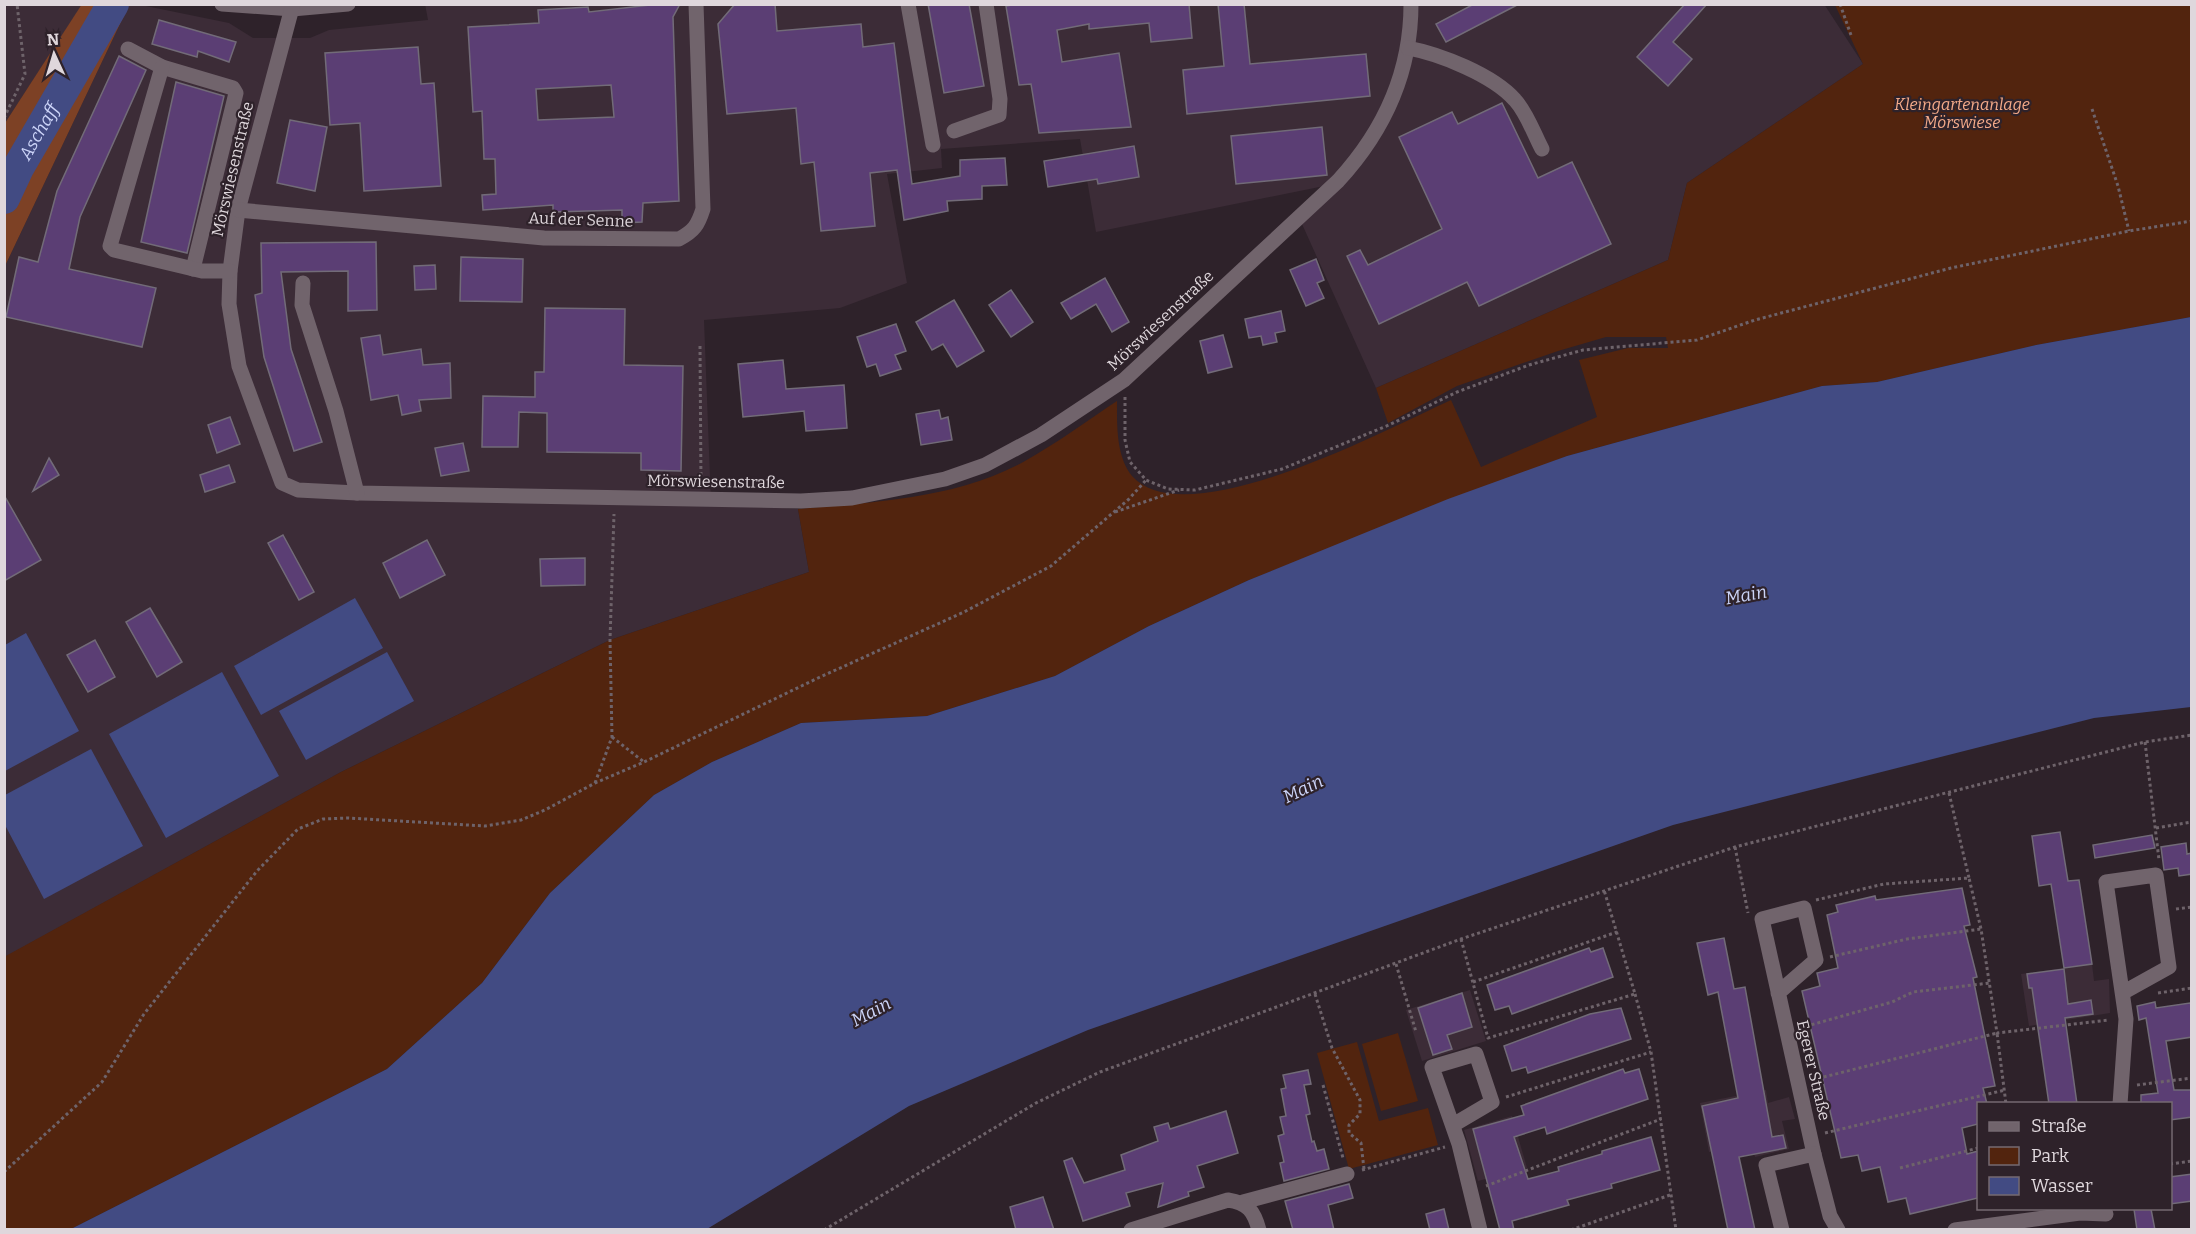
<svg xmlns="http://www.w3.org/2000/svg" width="2196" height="1234" viewBox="0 0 2196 1234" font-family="Bitter,serif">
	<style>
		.built { fill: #3c2c37 }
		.green { fill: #52240e }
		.forest { fill: #7d4125 }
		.water { fill: #424b83 }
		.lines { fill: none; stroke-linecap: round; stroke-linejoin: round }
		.river { stroke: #424b83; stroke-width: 32 }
		.building { fill: #5b3e74; stroke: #726b78; stroke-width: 1.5; fill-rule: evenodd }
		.path { stroke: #6e636a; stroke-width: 3; stroke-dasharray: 3 3; stroke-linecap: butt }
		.minor { stroke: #71646c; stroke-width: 15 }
		.labels { text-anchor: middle; stroke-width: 4.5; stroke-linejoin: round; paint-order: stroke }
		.park-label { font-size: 16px; font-style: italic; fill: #f4aa89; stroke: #2e222a }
		.street-label { font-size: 16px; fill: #dfd7dc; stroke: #2e222a }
		.water-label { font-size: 18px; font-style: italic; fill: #ccd4f8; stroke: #2e222a }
	</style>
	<rect width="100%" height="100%" fill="#2e222a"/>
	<g class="built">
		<path d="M425 4H1824L1863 64 1687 183 1668 260 1376 388 1302 224 1334 184 1096 232 1080 139 941 149 942 168 887 174 907 283 840 308 704 320 711 503 798 509 809 572 610 640 341 772 5 957V266L129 5H141L229 23 253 38H310L329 30 428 20Z"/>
		<path d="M5 5H82L5 123Z"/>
		<path d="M2092 964 2094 981 2109 979 2110 1013 2029 1026 2021 974Z"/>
		<path d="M1470 990 1486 1041 1422 1061 1406 1010Z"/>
		<path d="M1766 1090 1768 1103 1789 1097 1795 1119 1782 1121 1789 1149 1755 1157 1751 1144 1709 1152 1700 1103Z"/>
		<path d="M1512 1116 1527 1168 1478 1181 1464 1130Z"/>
	</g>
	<g class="green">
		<path d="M1835 5H2191V317L2036 345 1877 382 1822 386 1567 456 1249 580 1149 626 1055 676 927 716 801 723 712 762 654 795 550 893 482 983 387 1069 71 1229H5L4 957 341 772 610 640 809 572 798 509C874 502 957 499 1025 461 1057 443 1087 421 1117 401 1117 425 1116 456 1132 476 1186 537 1389 428 1451 400L1481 467 1597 417 1579 360 1628 348H1668L1666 337H1606L1558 351 1457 386 1388 423 1376 388 1668 260 1687 183 1863 64Z"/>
		<path d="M1398 1033 1418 1101 1381 1111 1362 1044Z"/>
		<path d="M1357 1042 1379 1121 1428 1108 1438 1145 1349 1169 1317 1053Z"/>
	</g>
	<path class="forest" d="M82 4 129 5 5 266V123Z"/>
	<g class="water">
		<path d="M2191 317V707L2094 718 1673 825 1088 1030 909 1106 707 1229H71L387 1069 482 983 550 893 654 795 712 762 801 723 927 716 1055 676 1149 626 1249 580 1448 499 1567 456 1822 386 1877 382 2036 345Z"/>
		<path d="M355 598 383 648 261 715 234 666Z"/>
		<path d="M26 633 79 731 5 771V645Z"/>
		<path d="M387 652 414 701 306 760 279 711Z"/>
		<path d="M222 672 279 776 166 838 109 734Z"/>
		<path d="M91 749 143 846 44 899 5 825V795Z"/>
	</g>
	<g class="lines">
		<path class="river" id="s1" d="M4 198 18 168 113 4"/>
	</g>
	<g class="building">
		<path d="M659 4H680L673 17 679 201 643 203 642 222 622 223V210L553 212V205L483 210 482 195 496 194 495 159H484L482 111 473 112 468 27 539 23 538 10 588 7 589 12ZM611 85 614 117 538 120 536 89Z"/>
		<path d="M735 4H775L777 31 861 24 863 47 894 43 912 184 960 176V160L1005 158 1007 185 982 186V199L947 201 948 211 904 220 897 170 870 173 875 226 821 231 814 162 801 164 796 108 727 114 718 24Z"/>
		<path d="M928 4H969L984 86 944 93Z"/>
		<path d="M1018 4H1189L1192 38 1151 42 1149 23 1089 29V24L1057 30 1062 62 1119 53 1131 127 1039 133 1031 84 1019 85 1006 6Z"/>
		<path d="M1218 4H1244L1250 64 1366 54 1370 96 1187 114 1183 70 1224 66Z"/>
		<path d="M1474 4H1519L1446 42 1436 24Z"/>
		<path d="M1685 4H1707L1673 42 1692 59 1668 86 1637 57Z"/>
		<path d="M159 20 236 42 229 62 198 51 197 57 152 44Z"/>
		<path d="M418 47 421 84 434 83 441 186 364 191 360 123 330 125 325 53Z"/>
		<path d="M119 56 146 70 80 217 69 269 156 288 142 347 6 317 19 257 38 262 57 191Z"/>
		<path d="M176 82 224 96 187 253 141 242Z"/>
		<path d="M1502 103 1538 178 1572 162 1611 244 1479 306 1467 282 1379 324 1347 256 1360 250 1368 265 1442 229 1399 137 1452 112 1458 124Z"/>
		<path d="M290 120 327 127 315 191 277 183Z"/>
		<path d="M1322 127 1327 175 1236 184 1231 136Z"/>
		<path d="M1134 146 1139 177 1098 184 1097 179 1048 187 1044 161Z"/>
		<path d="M376 242 377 310 348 311V271L281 272 291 349 322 442 294 451 264 357 255 295 262 293 261 243Z"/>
		<path d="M461 257 523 259 522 302 460 301Z"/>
		<path d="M1316 259 1324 280 1317 283 1324 298 1306 306 1290 270Z"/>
		<path d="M435 265 436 289 415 290 414 266Z"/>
		<path d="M1105 278 1129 322 1112 332 1096 304 1071 319 1061 303Z"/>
		<path d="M1011 290 1033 322 1011 337 989 305Z"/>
		<path d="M954 300 984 351 957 367 943 344 932 350 916 322Z"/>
		<path d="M545 308 625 309 624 365 683 366 681 471 641 470V453L547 452V413L519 412 518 447H482L483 396 535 397V372H544Z"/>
		<path d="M1281 311 1285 331 1275 333 1277 342 1263 345 1261 336 1249 338 1245 319Z"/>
		<path d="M896 324 906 351 895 355 901 369 880 376 876 364 867 367 857 337Z"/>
		<path d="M380 335 383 355 421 349 423 365 450 363 451 398 419 400 421 411 402 415 398 395 371 400 361 338Z"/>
		<path d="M1223 335 1232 367 1208 373 1200 341Z"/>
		<path d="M783 360 786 389 844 385 847 428 806 431 804 411 743 417 738 364Z"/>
		<path d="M939 410 941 419 948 417 952 440 921 445 916 414Z"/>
		<path d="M230 417 240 444 217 453 208 425Z"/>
		<path d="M463 443 469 471 441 476 435 448Z"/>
		<path d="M49 458 59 475 33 491Z"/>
		<path d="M229 465 235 482 205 492 200 475Z"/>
		<path d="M4 495 41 560 4 581Z"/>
		<path d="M283 535 314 592 299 600 268 543Z"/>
		<path d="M427 540 445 575 400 598 383 563Z"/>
		<path d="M585 558V585L541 586 540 559Z"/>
		<path d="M150 608 182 662 157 677 126 622Z"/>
		<path d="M95 640 115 677 88 692 67 655Z"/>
		<path d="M2060 832 2068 881 2079 880 2092 964 2064 968 2051 884 2039 886 2032 836Z"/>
		<path d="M2152 835 2155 848 2095 858 2093 845Z"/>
		<path d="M2186 843 2187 854 2192 853V874L2179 876 2178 868 2164 870 2161 847Z"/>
		<path d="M1962 888 1970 925 1964 926 1977 977 1973 978 1995 1086 1983 1088 1987 1104H1978V1124L1962 1128 1967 1154 1978 1151V1198L1910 1214 1906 1198 1888 1202 1880 1167 1862 1171 1858 1155 1841 1158 1802 991 1820 986 1817 973 1838 968 1827 915 1838 912 1836 905 1875 896 1876 900Z"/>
		<path d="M1724 938 1734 989 1745 987 1772 1137 1783 1135 1786 1148 1739 1157 1755 1230H1728L1702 1106 1738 1098 1718 992 1708 995 1697 943Z"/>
		<path d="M1589 948 1591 952 1603 948 1613 977 1512 1014 1509 1006 1495 1010 1487 985Z"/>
		<path d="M2064 969 2068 1004 2091 1000 2093 1014 2065 1018 2077 1104H2049L2032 988H2029L2027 974Z"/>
		<path d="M1462 993 1472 1027 1447 1035 1452 1049 1433 1055 1418 1008Z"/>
		<path d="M2155 1002 2156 1008 2190 1003 2192 1006V1037L2166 1041 2174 1090H2192V1117L2170 1120V1104H2141V1095L2158 1093 2146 1018 2139 1020 2137 1006Z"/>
		<path d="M1621 1008 1631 1039 1528 1073 1526 1067 1512 1071 1504 1046 1590 1014Z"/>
		<path d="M1623 1069 1625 1073 1639 1069 1648 1099 1547 1134 1545 1127 1514 1137 1528 1179 1559 1171 1558 1167 1602 1154V1151L1651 1137 1660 1170 1611 1184 1612 1188 1567 1200 1569 1205 1512 1221 1514 1230H1500L1473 1129 1524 1115 1521 1106Z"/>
		<path d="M1308 1070 1311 1084 1304 1085 1310 1114 1306 1115 1312 1142 1314 1141 1317 1151 1324 1149 1329 1169 1284 1181 1280 1163 1284 1162 1278 1136 1284 1134 1280 1117 1286 1116 1281 1089 1286 1088 1283 1075Z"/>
		<path d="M1226 1111 1238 1153 1197 1166 1204 1187 1188 1192 1189 1196 1158 1207 1163 1183 1126 1193 1130 1206 1083 1221 1064 1161 1072 1158 1084 1183 1125 1170 1121 1155 1158 1141 1154 1127 1168 1123 1170 1129Z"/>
		<path d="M2192 1174V1201L2170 1204V1177Z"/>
		<path d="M1349 1184 1353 1198 1328 1205 1334 1230H1293L1285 1201Z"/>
		<path d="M1043 1197 1054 1230H1016L1010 1207Z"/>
		<path d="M1444 1209 1449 1230H1430L1426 1214Z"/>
		<path d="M2134 1209H2151L2155 1230H2137Z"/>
	</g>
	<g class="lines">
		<g class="path">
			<path d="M1840 4 1852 38"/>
			<path d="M2092 109 2118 186 2129 231"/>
			<path d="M4 118 25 74 17 4"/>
			<path d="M700 346 701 485"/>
			<path d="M1125 397V440L1130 462 1146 480 1168 489 1195 490 1282 469 1389 425 1457 392 1529 365 1583 350 1697 340 1755 320 1951 268 2129 231 2192 221"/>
			<path d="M1115 512 1179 490"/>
			<path d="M612 737 644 762"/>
			<path d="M2145 742 2159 860"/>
			<path d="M595 783 612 737 610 640 614 514"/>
			<path d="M1949 793 1969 878"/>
			<path d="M2156 828 2192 822"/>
			<path d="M1735 847 1748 913"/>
			<path d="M1816 900 1884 884 1969 878 1981 929 1997 1033 2109 1020"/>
			<path d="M2176 909 2192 907"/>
			<path d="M1461 939 1488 1038 1635 994 1604 890"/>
			<path d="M1830 957 1907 939 1981 929"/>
			<path d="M1396 964 1416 1032"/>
			<path d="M1473 982 1617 932"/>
			<path d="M2158 993 2192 988"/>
			<path d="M1315 994 1332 1048 1360 1100V1114L1349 1125V1133L1361 1143 1364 1169"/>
			<path d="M1635 994 1651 1052 1676 1230"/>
			<path d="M1800 1028 1892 1002 1913 992 1990 983"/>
			<path d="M1812 1080 1997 1033 2006 1104"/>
			<path d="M1323 1085 1343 1158"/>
			<path d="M2137 1085 2192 1078"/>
			<path d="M1506 1097 1651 1052"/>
			<path d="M1825 1133 2005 1090"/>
			<path d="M2170 1164 2192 1161"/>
			<path d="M1900 1168 1978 1148"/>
			<path d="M1362 1170 1445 1147"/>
			<path d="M4 1172 102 1082 144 1014 257 871 298 829 323 819 348 818 485 826 521 820 545 810 595 783 644 762 818 678 964 612 1051 566 1129 499 1146 480"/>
			<path d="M1486 1186 1661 1119"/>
			<path d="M824 1230 1036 1103 1100 1072 1461 939 1735 847 2145 742 2192 735"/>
			<path d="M1571 1230 1670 1195"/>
		</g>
		<g class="minor">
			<path d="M222 4 292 9 348 4"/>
			<path d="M293 4 238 210 230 271 229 304 239 366 282 483 298 490 357 493 801 501 852 498 945 479 985 465 1041 435 1124 380 1338 181C1384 131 1411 73 1411 4"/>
			<path d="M908 4 933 145"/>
			<path d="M1408 48C1440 54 1493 75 1515 100 1527 113 1534 134 1542 149"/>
			<path d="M128 49 162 67 233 88 236 93 193 269"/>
			<path d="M162 67 110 246 114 250 202 271H230"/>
			<path d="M954 131 999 115 1000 99 986 4"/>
			<path d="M238 210 544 238 679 239C694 231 698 225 703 209L696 4"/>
			<path d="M303 283 302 305 336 411 357 493"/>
			<path d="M1778 993 1816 960 1804 908 1762 919 1814 1154"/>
			<path d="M2120 1104 2126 1019 2106 882 2156 875 2169 967 2124 992"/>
			<path d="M1453 1125 1492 1102 1476 1054 1432 1067 1459 1144 1480 1230"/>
			<path d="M1243 1202 1347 1174"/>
			<path d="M1131 1230 1228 1200C1248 1203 1254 1211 1259 1230"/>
			<path d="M1782 1230 1766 1165 1814 1154 1830 1216 1838 1230"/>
			<path d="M1955 1230 2080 1213 2106 1214"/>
		</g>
	</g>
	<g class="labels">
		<g class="park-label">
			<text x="1962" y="110">Kleingartenanlage<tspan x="1962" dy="18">Mörswiese</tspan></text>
		</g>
		<g class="street-label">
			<text transform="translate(232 169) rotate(-77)" y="6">Mörswiesenstraße</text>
			<text transform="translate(581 219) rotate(2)" y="6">Auf der Senne</text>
			<text transform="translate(1160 320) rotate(-43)" y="6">Mörswiesenstraße</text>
			<text transform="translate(716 481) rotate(1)" y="6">Mörswiesenstraße</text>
			<text transform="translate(1814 1070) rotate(77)" y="6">Egerer Straße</text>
		</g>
		<g class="water-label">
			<text dy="6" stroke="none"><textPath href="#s1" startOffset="75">Aschaff</textPath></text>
			<text transform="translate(1746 595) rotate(-10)" y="6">Main</text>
			<text transform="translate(1303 789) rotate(-26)" y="6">Main</text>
			<text transform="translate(871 1012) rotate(-28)" y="6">Main</text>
		</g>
	</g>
	<rect width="2196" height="1234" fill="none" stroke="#dfd7dc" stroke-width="12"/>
	<rect x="1977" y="1102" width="195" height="108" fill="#2e222a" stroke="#756a71" stroke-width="1.5"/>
	<rect x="1989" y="1122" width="30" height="9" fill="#71646c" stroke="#756a71" stroke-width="1.5"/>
	<text x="2031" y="1132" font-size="18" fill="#dfd7dc">Straße</text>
	<rect x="1989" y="1147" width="30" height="18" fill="#52240e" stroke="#756a71" stroke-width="1.5"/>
	<text x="2031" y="1162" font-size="18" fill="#dfd7dc">Park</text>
	<rect x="1989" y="1177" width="30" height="18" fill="#424b83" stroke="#756a71" stroke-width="1.5"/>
	<text x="2031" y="1192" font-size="18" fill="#dfd7dc">Wasser</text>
	<g transform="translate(54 54) rotate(356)" stroke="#2e222a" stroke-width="4.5" paint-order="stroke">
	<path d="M0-4.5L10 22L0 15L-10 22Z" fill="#dfd7dc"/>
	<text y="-9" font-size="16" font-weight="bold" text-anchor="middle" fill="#dfd7dc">N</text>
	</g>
</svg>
